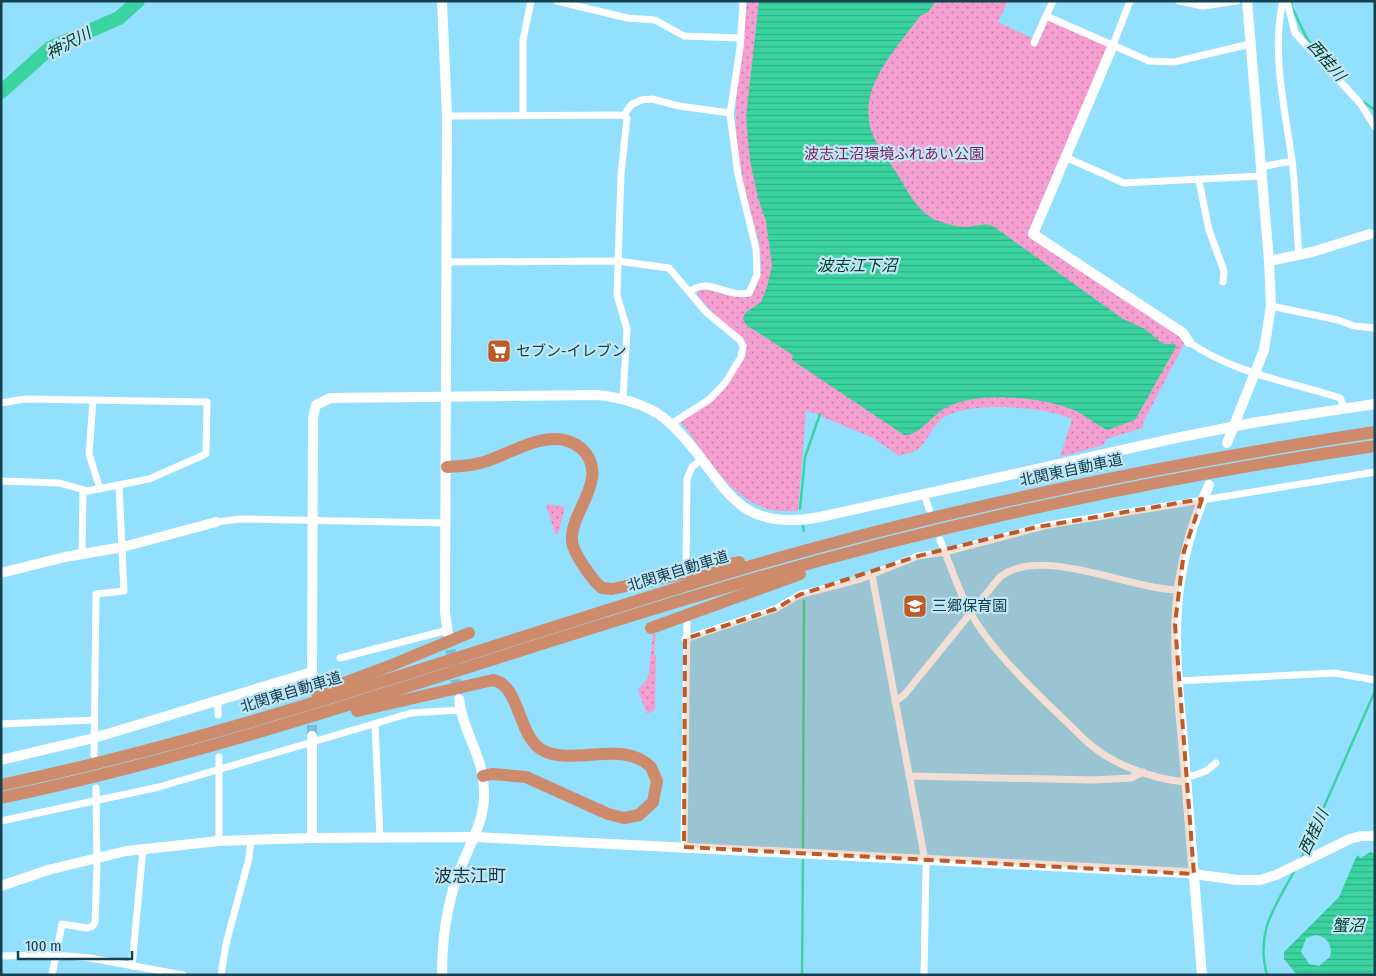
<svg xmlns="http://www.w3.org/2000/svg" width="1376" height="976" viewBox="0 0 1376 976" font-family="'Fira Sans Condensed','Noto Sans JP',sans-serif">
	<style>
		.park { fill: url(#park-dots) }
		.water { fill: url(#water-rules); fill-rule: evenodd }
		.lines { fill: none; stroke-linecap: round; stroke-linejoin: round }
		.stream { stroke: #3bd4a0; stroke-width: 2.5 }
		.river { stroke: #3bd4a0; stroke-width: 14 }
		.secondary-tunnel { stroke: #79bfdb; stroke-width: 10; stroke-dasharray: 10 5; stroke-linecap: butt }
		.street { stroke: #fff; stroke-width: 7 }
		.secondary { stroke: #fff; stroke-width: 10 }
		.highway { stroke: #ce8b6b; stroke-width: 12 }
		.marked { fill: #be5a25; fill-opacity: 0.2; stroke: #be5a25; stroke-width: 4; stroke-dasharray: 10 6; stroke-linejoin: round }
		.labels { text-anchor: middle; stroke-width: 4.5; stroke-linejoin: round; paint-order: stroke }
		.park-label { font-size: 15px; fill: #7a1e59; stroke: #c1e6f5 }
		.poi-label { font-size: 15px; fill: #154150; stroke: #c1e6f5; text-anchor: start }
		.street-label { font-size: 15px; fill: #154150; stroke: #c1e6f5 }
		.water-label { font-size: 16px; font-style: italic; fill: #00402c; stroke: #c1e6f5 }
		.quarter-label { font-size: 18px; fill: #173743; stroke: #c1e6f5 }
	</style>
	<defs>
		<pattern id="park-dots" width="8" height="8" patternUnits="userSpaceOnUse" patternTransform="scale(1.25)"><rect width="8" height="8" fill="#f49fcf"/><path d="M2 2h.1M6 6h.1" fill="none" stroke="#c483aa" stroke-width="1.8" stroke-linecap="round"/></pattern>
		<pattern id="water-rules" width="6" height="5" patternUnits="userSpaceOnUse" patternTransform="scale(1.25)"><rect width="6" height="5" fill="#3bd4a0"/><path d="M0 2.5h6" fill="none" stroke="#30ae85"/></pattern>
	</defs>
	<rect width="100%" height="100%" fill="#92dffe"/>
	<g class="park">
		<path d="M747 1H1008L998 22 1038 41 1045 21 1049 20 1107 45 1109 48 1099 71 1027 234 1182 337 1184 344 1143 423V428L1106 439 1104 445 1060 457 1072 419C1043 406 972 401 944 417 932 425 928 442 917 450 912 453 904 454 899 456L873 438 806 410 798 511C788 511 774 512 764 508 726 494 704 451 680 421L717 397 747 353 743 339 714 314 697 295 699 289C718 290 732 300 751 296 771 267 756 233 748 203 743 184 739 163 737 143 732 96 743 48 747 1Z"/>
		<path d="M546 504 565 507 558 534H555Z"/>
		<path d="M653 634H656L654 654 656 656 655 710 647 714 638 690 648 678Z"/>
	</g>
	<g class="water">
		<path d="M759 1H936L928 12 920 16C896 50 856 87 872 133 877 147 888 160 896 172 906 188 916 210 934 219 942 223 954 226 963 227 974 227 983 222 993 226L1123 319 1145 329 1163 344H1175L1176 347 1135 420 1107 430C1096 424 1086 416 1074 410 1042 397 976 390 945 408 933 415 919 436 904 435L792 360 793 355 746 325 743 319 745 313 761 302 767 287 772 266 766 221 758 198 750 160 746 117Z"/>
		<path d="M1370 852 1375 854V975H1297L1284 959V952L1339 897 1357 855 1361 858ZM1316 935C1328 937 1333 946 1330 957L1319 966 1309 964 1301 952 1306 938Z"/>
	</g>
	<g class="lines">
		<g class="stream">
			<path d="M1292 1 1291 5 1306 37 1323 58"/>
			<path d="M1362 101 1375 110"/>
			<path d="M800 509 805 457 820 414"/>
			<path d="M803 526 804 531"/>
			<path d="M803 848 804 601"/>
			<path d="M1301 859 1375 691"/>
			<path d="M802 975 803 860"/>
			<path d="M1267 975C1255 931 1275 907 1295 870"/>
		</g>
		<path class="river" d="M1 92 50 48 119 18 138 1"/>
		<g class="secondary-tunnel">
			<path d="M448 635 458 695"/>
			<path d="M312 710V736"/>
		</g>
		<g class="street">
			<path d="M557 1 627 18 655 20 684 36 741 38"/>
			<path d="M1053 1 1046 16 1149 61 1174 62 1250 44"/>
			<path d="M1179 1 1203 6 1237 1"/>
			<path d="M1283 1C1271 52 1285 109 1292 160 1296 192 1296 223 1299 255"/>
			<path d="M1287 1 1295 33 1360 103 1375 127"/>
			<path d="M1034 43 1046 16"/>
			<path d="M1113 45 1130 1"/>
			<path d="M523 115V40L531 1"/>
			<path d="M624 115 631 105 641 100 652 99 679 106 730 113"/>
			<path d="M447 116 624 115 627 118 621 175 617 295 627 329 623 398"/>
			<path d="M1065 157 1124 183 1262 176"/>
			<path d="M1261 167 1292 161"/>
			<path d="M1199 181 1209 230 1224 271 1223 282"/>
			<path d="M445 262 617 261 669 268 706 312 740 340 743 346 741 357 725 383 710 399 671 424"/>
			<path d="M689 292C710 276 725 298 749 293L757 275 756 249 738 175 730 114 740 48 743 1"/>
			<path d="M1271 306 1338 320 1354 326 1375 328"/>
			<path d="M1189 342C1233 373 1290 382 1340 398L1345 408"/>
			<path d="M93 401 89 454 100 489"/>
			<path d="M1 403 25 399 207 402 206 454 149 479 88 491 59 483 1 481"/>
			<path d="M924 494 929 509"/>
			<path d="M216 522 241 519 445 523"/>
			<path d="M940 540C949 562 957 586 968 608 992 655 1047 702 1085 740 1110 764 1152 779 1186 782"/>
			<path d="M82 553 83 490"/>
			<path d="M686 566 687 479 692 467 701 460"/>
			<path d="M872 575 926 866 924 975"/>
			<path d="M685 639 775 609 799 595 860 579 918 556 945 552 1048 525 1375 472"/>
			<path d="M340 658 448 630"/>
			<path d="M1177 681 1335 673 1375 680"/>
			<path d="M218 702V715"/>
			<path d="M895 702 905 694 999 578C1039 544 1129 589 1177 590"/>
			<path d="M1 724 94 720"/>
			<path d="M375 724 380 838"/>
			<path d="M94 755 96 594 124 591 119 485"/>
			<path d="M909 776 1092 780 1131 778 1143 772"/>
			<path d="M1186 778 1206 771 1216 763"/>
			<path d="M1 821 159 787 411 713 461 710"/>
			<path d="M219 841V757"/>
			<path d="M684 847 687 623"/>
			<path d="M1 956 55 955 90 958 183 975"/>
			<path d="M132 966 143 849"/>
			<path d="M52 975 62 924 87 928 93 926 95 922 97 866 96 788"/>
			<path d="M221 975 226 944 249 858 251 839"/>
		</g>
		<g class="secondary">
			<path d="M442 1 447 116 445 612 448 634"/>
			<path d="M1113 45 1033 234 1183 333 1189 342"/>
			<path d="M1269 261 1312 252 1370 234"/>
			<path d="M1227 443 1264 350 1271 306 1269 261 1247 1"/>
			<path d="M1 573 65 557 123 547 216 522"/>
			<path d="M312 672V685"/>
			<path d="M1 760 94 738 312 672 313 418 316 405 330 398 598 395C624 398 651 405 671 424 725 474 727 535 820 517L1176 438 1257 422 1375 404"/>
			<path d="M312 838V736"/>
			<path d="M1 886 48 870 126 851 219 841 312 838 474 837 1187 873 1237 880H1260L1276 875 1350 839 1361 836H1375"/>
			<path d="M442 975C442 941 446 909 457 877 466 851 483 826 484 798 486 757 463 735 459 699"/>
			<path d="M1202 975C1197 909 1191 844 1186 778 1178 666 1160 594 1209 485"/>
		</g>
		<g class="highway">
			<path d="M447 467C459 466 472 466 484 462 507 455 532 438 557 439 566 439 574 443 581 448 612 477 570 511 572 540 572 552 593 581 602 588L612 589 739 562"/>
			<path d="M651 628 800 574"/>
			<path d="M317 693 392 665 469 633"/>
			<path d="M357 711 493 680C521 685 517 738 544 751 576 766 622 739 651 767L657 781 653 802 639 815 624 818 608 814 526 777 492 774 483 776"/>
			<path d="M1 785C257 731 503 639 754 565 958 506 1165 464 1375 432"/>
			<path d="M1 798C244 747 476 661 713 591 930 526 1151 479 1375 446"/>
		</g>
	</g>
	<path class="marked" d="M1202 499 1184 551 1175 624 1194 874 684 847 685 639 775 609 799 595 918 556 1037 527Z"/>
	<defs>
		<g id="supermarket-square" transform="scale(1.25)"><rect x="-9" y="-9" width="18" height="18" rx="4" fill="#be5a25" stroke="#c1e6f5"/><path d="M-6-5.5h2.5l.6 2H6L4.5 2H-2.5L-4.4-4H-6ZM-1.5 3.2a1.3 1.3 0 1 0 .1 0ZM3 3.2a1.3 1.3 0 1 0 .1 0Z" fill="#fff"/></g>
		<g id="school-square" transform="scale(1.25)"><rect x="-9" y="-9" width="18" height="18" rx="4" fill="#be5a25" stroke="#c1e6f5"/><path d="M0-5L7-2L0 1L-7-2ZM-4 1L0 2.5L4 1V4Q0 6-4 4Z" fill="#fff"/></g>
	</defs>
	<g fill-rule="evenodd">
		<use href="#supermarket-square" x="499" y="351"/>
		<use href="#school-square" x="915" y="606"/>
	</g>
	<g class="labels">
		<g class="park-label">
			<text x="894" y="159">波志江沼環境ふれあい公園</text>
		</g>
		<g class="poi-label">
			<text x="516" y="356">セブン-イレブン</text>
			<text x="932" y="611">三郷保育園</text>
		</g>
		<g class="street-label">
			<text transform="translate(1071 470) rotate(-12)" y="5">北関東自動車道</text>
			<text transform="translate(678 571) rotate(-17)" y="5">北関東自動車道</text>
			<text transform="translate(291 692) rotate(-17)" y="5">北関東自動車道</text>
		</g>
		<g class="water-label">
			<text transform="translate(68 43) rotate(-28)" y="6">神沢川</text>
			<text transform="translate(1327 60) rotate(49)" y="6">西桂川</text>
			<text x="857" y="271">波志江下沼</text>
			<text transform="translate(1313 832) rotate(-65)" y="6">西桂川</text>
			<text x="1348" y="931">蟹沼</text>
		</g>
		<g class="quarter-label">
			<text x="470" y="882">波志江町</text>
		</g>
	</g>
	<rect width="1376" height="976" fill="none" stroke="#154150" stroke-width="5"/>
	<path d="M18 951v8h114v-8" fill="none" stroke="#154150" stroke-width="2.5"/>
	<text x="25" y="951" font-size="15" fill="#154150" stroke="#c1e6f5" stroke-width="4" paint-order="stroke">100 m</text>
</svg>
